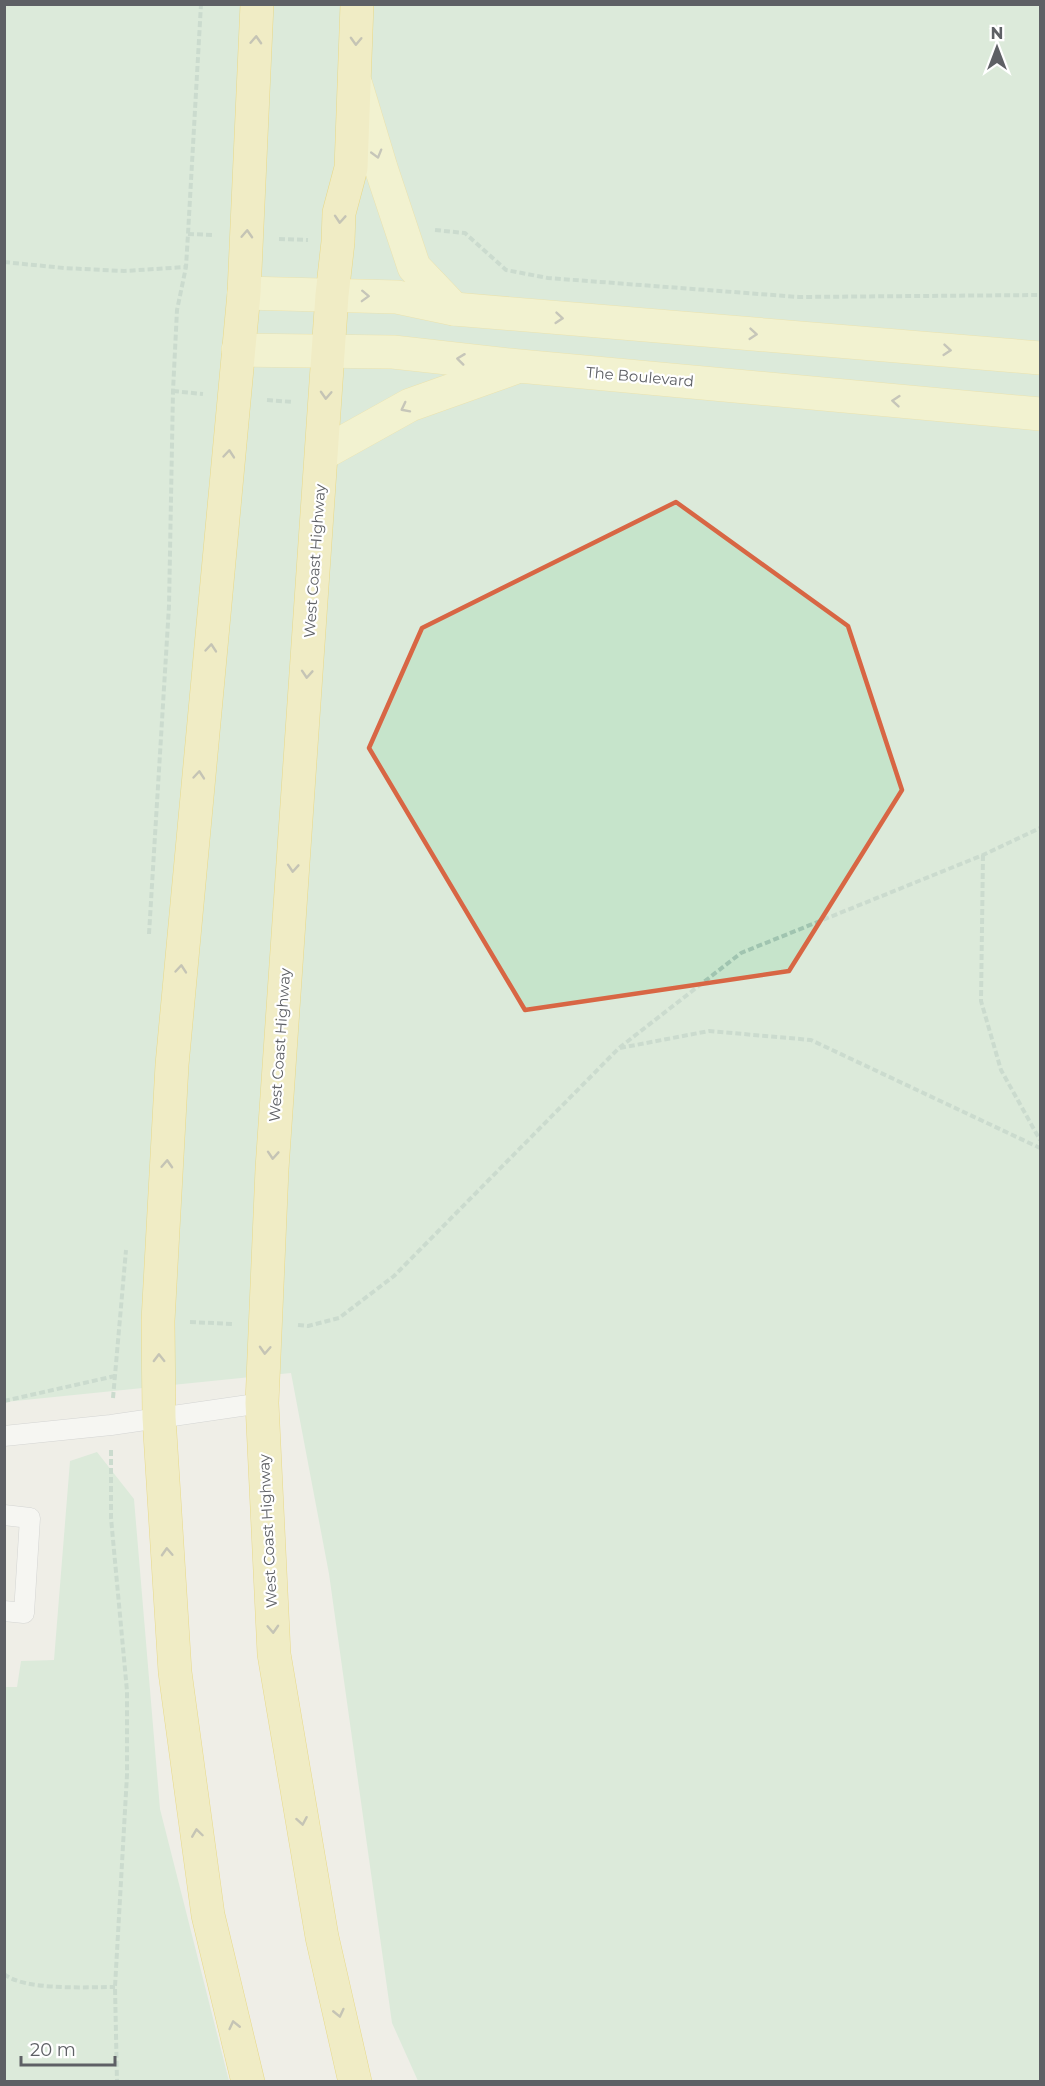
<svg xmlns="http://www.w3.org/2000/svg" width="1045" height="2086" viewBox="0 0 1045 2086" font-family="Montserrat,sans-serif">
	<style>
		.green { fill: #c6e4cb }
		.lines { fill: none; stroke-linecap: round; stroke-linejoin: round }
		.lane-casing { stroke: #b4b5ba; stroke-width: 21 }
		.primary-casing { stroke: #e3d46c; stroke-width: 34 }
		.highway-casing { stroke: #debe18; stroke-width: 34 }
		.path { stroke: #a0c4b0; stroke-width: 4; stroke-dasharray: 6 3; stroke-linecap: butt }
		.lane { stroke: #fff; stroke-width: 20 }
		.primary { stroke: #f7f6b4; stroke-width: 33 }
		.highway { stroke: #f2e99b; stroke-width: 33 }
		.oneway { stroke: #929078 }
		.oneway2 { stroke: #949481 }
		.marked { fill: none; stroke: #d86644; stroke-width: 4.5; stroke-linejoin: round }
		.labels { text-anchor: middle; stroke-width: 4.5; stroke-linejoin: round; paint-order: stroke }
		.street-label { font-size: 15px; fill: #5e6065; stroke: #fff }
	</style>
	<rect width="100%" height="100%" fill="#efeee7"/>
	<g class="green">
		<path d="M5 5H1040V2081H418L392 2023 329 1574 291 1373 5 1402Z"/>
		<path d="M97 1452 134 1499 160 1809 229 2081H5V1687H17L21 1661 54 1660 70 1461Z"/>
	</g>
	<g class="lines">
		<g class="lane-casing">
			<g id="lane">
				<path d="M4 1436 111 1425 262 1403"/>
				<path d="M4 1515 30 1518 24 1613 4 1611"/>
			</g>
		</g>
		<g class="primary-casing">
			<g id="primary">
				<path d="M356 85 381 168 414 267 454 309"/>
				<path d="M244 293 397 297 454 309 1040 358"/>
				<path d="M238 350 393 352 519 366 1040 414"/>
				<path d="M322 454 410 405 514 368"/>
			</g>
		</g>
		<g class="highway-casing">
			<g id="highway">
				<path d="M248 2082 208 1915 175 1672 159 1417 158 1321 172 1065 244 293 257 4"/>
				<path d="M355 2082 322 1937 274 1654 262 1403 272 1169 332 295 338 242 339 213 351 168 357 4"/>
			</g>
		</g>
		<g class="path">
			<path d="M435 230 465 233 506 270 548 278 799 297 1040 295"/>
			<path d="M188 234 215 235"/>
			<path d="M279 239 308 240"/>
			<path d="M4 262 64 268 124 271 186 267"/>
			<path d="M173 391 203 394"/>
			<path d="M267 400 293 402"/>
			<path d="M983 855 981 1001 1001 1070 1040 1140"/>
			<path d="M149 934 169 606 173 391 177 310 186 267 188 234 201 4"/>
			<path d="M620 1048 709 1031 811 1040 1040 1148"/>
			<path d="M190 1322 233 1324"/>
			<path d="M298 1325 308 1326 339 1318 394 1276 619 1048 741 953 983 855 1040 828"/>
			<path d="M113 1398 126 1250"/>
			<path d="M4 1401 115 1376"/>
			<path d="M111 1450V1518L127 1691V1775L115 1987 117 2082"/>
			<path d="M4 1974C25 1991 88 1987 115 1987"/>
		</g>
		<use href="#lane" class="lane"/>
		<use href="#primary" class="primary"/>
		<use href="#highway" class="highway"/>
	</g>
	<defs><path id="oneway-chevron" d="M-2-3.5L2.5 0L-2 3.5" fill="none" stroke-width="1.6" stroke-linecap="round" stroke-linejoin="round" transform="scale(1.5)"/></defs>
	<g class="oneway">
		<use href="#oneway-chevron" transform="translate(256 40) rotate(-87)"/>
		<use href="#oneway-chevron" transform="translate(356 41) rotate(92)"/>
		<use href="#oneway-chevron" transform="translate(340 219) rotate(94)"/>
		<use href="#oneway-chevron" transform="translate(247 234) rotate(-87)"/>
		<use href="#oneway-chevron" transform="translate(326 395) rotate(93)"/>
		<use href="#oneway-chevron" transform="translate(229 454) rotate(-85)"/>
		<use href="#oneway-chevron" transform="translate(211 648) rotate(-85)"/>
		<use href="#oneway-chevron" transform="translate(307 674) rotate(94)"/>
		<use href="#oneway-chevron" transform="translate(199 775) rotate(-85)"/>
		<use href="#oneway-chevron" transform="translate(293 868) rotate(94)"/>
		<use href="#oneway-chevron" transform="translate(181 969) rotate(-85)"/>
		<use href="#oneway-chevron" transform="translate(273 1155) rotate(94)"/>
		<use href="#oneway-chevron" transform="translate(167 1164) rotate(-87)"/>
		<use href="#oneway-chevron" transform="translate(265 1350) rotate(93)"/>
		<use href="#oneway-chevron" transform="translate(159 1358) rotate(-91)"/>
		<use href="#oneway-chevron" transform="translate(167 1552) rotate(-93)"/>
		<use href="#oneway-chevron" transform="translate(273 1629) rotate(87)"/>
		<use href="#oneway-chevron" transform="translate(302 1821) rotate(80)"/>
		<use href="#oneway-chevron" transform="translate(197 1833) rotate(-98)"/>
		<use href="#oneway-chevron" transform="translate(339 2013) rotate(77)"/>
		<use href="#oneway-chevron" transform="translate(234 2025) rotate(-103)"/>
	</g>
	<g class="oneway2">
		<use href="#oneway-chevron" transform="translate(377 154) rotate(74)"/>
		<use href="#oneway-chevron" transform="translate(365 296) rotate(2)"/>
		<use href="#oneway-chevron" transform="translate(559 318) rotate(5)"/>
		<use href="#oneway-chevron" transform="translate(753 334) rotate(5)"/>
		<use href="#oneway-chevron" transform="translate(947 350) rotate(5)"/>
		<use href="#oneway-chevron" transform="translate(461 359) rotate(-173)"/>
		<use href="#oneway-chevron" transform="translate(896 401) rotate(-175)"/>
		<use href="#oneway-chevron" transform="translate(405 408) rotate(153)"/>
	</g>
	<path d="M0 0H1045V2086H0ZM676 502 848 626 902 790 789 971 525 1010 369 748 422 628Z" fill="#efeee7" fill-opacity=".55" fill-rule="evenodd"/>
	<path class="marked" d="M676 502 848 626 902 790 789 971 525 1010 369 748 422 628Z"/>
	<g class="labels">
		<g class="street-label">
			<text transform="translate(640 377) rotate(5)" y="5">The Boulevard</text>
			<text transform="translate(315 561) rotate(-86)" y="5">West Coast Highway</text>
			<text transform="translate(280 1045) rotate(-86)" y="5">West Coast Highway</text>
			<text transform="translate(268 1531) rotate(-93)" y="5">West Coast Highway</text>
		</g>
	</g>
	<rect width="1045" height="2086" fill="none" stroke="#5e6065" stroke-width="12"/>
	<g transform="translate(997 48)" stroke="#ffffff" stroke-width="4.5" paint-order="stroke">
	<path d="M0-4.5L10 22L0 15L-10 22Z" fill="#5e6065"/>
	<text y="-9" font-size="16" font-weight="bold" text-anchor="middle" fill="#5e6065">N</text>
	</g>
	<path d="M21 2056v9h94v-9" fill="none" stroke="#5e6065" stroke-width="3"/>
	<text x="30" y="2056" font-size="18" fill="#5e6065" stroke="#ffffff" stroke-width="4.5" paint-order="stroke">20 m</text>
</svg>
